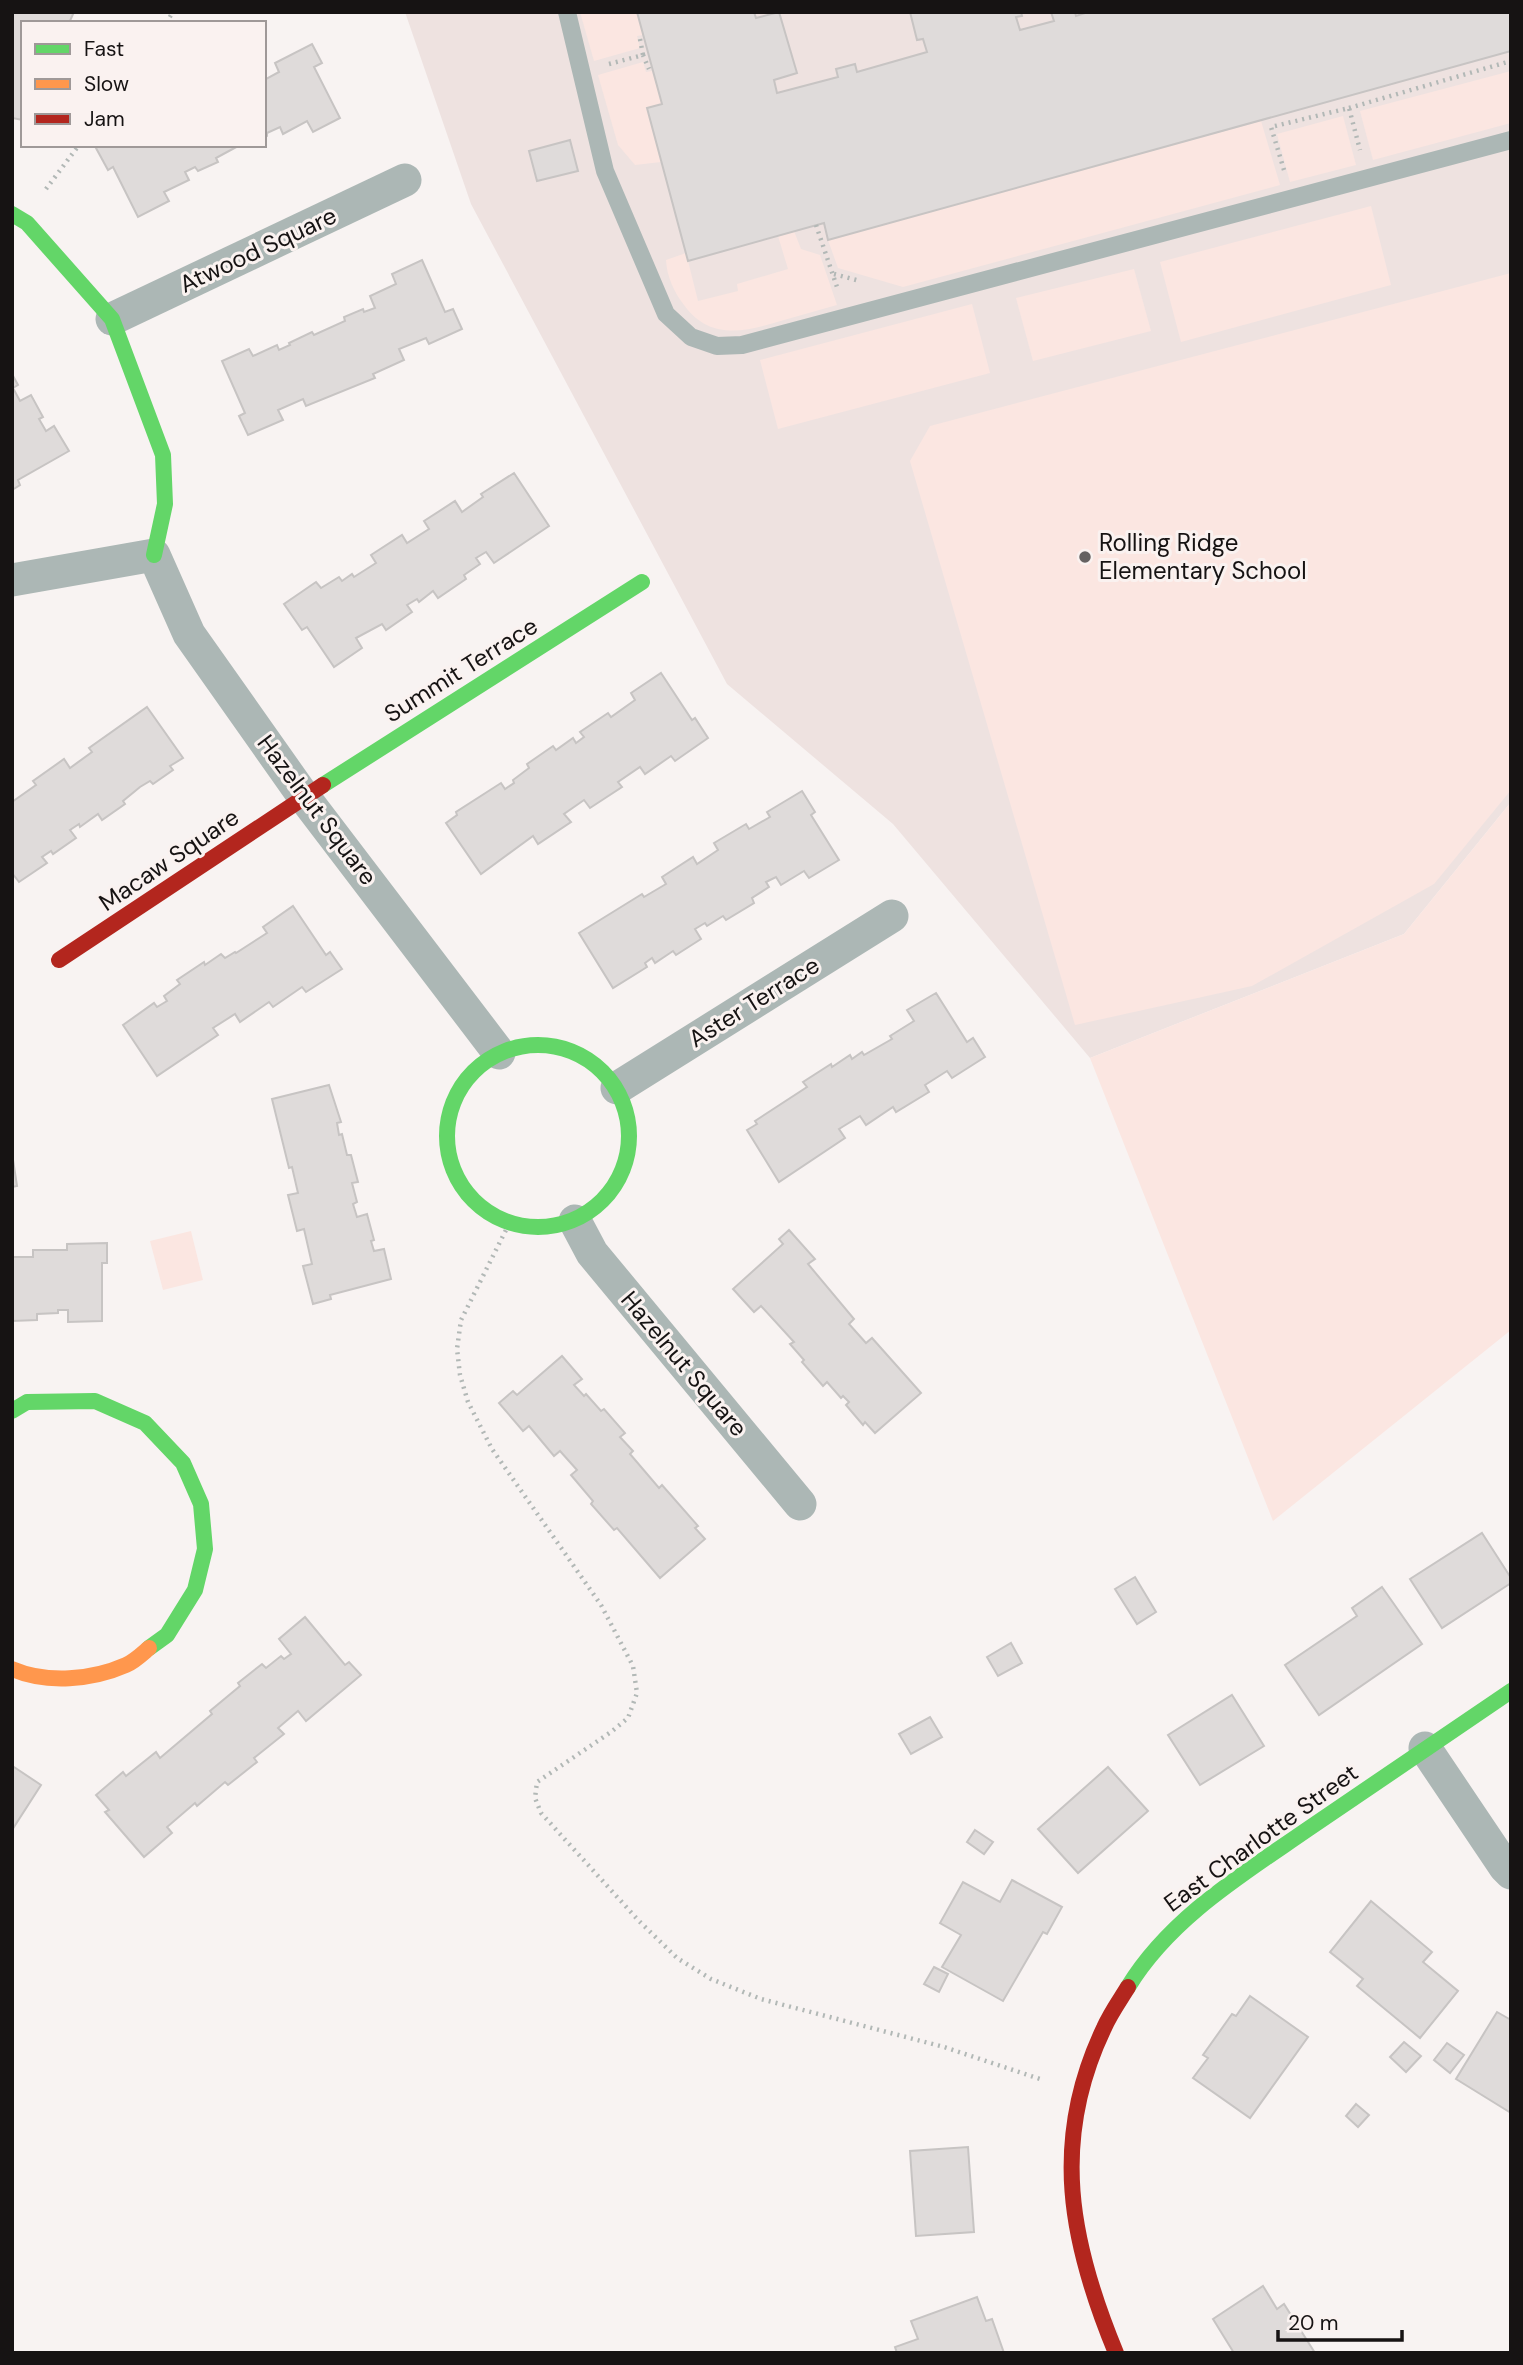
<svg xmlns="http://www.w3.org/2000/svg" width="1523" height="2365" viewBox="0 0 1523 2365" font-family="'DM Sans',sans-serif">
	<style>
		.built { fill: #eee2e0 }
		.green { fill: #fbe6e1 }
		.building { fill: #dfdbda; stroke: #c7c4c3; stroke-width: 2 }
		.lines { fill: none; stroke-linecap: round; stroke-linejoin: round }
		.path { stroke: #b2b8b6; stroke-width: 4.5; stroke-dasharray: 2 5; stroke-linecap: butt }
		.lane { stroke: #acb7b5; stroke-width: 18 }
		.street { stroke: #acb7b5; stroke-width: 33 }
		.fast { stroke: #63d668; stroke-width: 16 }
		.slow { stroke: #ff974d; stroke-width: 16 }
		.jam { stroke: #b3261e; stroke-width: 16 }
		.poi-dot { fill: #656161; stroke: #faf2f0; stroke-width: 2.5 }
		.labels { text-anchor: middle; stroke-width: 6; stroke-linejoin: round; paint-order: stroke }
		.street-label { font-size: 24px; fill: #161313; stroke: #faf2f0 }
		.poi-label { font-size: 24px; fill: #161313; stroke: #faf2f0; text-anchor: start }
	</style>
	<rect width="100%" height="100%" fill="#f8f3f2"/>
	<path class="built" d="M405 12H1511V802L1404 934 1090 1058 893 824 727 684 471 204Z"/>
	<g class="green">
		<path d="M580 12H637L643 35 637 36 640 48 594 61Z"/>
		<path d="M643 62 646 72 652 71 662 104 647 109 661 162 635 165 618 145 598 75Z"/>
		<path d="M1511 71V123L1373 160 1360 111Z"/>
		<path d="M1343 116 1356 165 1290 182 1277 134Z"/>
		<path d="M1261 121 1280 185 903 287 838 268 828 240Z"/>
		<path d="M1371 206 1391 285 1181 342 1160 262Z"/>
		<path d="M794 231 801 249 820 255 837 305C819 310 802 315 784 320 747 331 711 342 684 305 674 292 667 277 666 260L686 253 698 301 738 291 737 284 788 269 778 236Z"/>
		<path d="M1134 269 1151 331 1033 361 1016 298Z"/>
		<path d="M1511 273V790L1434 884 1252 986 1075 1025 910 461 930 426Z"/>
		<path d="M972 304 990 373 778 429 760 360Z"/>
		<path d="M1511 802V1330L1273 1521 1090 1058 1404 934Z"/>
		<path d="M191 1231 203 1280 163 1290 150 1241Z"/>
	</g>
	<g class="building">
		<path d="M12 12H74L69 23H23V120L12 118Z"/>
		<path d="M637 12H754L756 18 779 12 797 73 774 80 777 93 838 77 836 69 855 64 857 72 927 52 923 39 917 40 910 12H1021L1022 16 1016 17 1020 30 1054 21 1051 12H1075L1076 16 1088 12H1511V51L828 240 824 223 688 261 647 108 662 104Z"/>
		<path d="M312 44 322 63 314 67 340 118 313 132 307 121 283 134 280 127 267 133V136L264 138V80L279 72 275 63Z"/>
		<path d="M570 140 578 171 537 181 529 151Z"/>
		<path d="M101 145H240L216 158 218 162 198 171 195 167 185 172 189 180 164 192 169 201 138 217 113 167 108 170 96 148Z"/>
		<path d="M422 260 445 312 453 309 462 329 429 344 426 338 399 349 404 360 373 374 375 378 306 406 303 399 278 410 283 420 248 435 239 416 245 413 222 361 249 349 253 356 277 345 279 350 290 345 289 343 312 332 314 335 345 321 344 317 363 309 364 312 375 308 370 296 396 284 392 274Z"/>
		<path d="M12 374 18 385 13 388 20 401 31 395 43 417 39 419 46 431 54 426 69 451 18 480 20 485 12 490Z"/>
		<path d="M514 473 549 526 494 563 486 552 476 558 480 564 464 575 466 579 438 598 433 591 419 602 417 599 407 605 412 612 386 630 382 624 356 638 362 648 334 667 307 627 302 630 284 604 316 582 321 588 339 577 342 581 352 574 354 577 376 563 371 555 402 535 407 543 429 529 424 521 455 501 462 512 483 497 481 494Z"/>
		<path d="M661 673 692 720 695 718 708 738 675 761 671 756 645 774 640 767 618 782 622 787 590 808 584 800 564 814 571 822 538 844 533 836 481 874 446 823 457 815 456 812 501 783 505 789 514 783 513 780 529 768 527 764 553 746 556 750 573 738 576 743 584 737 580 732 608 713 611 717 635 700 631 693Z"/>
		<path d="M147 707 183 758 170 766 173 770 153 784 150 781 140 787 123 801 125 804 102 820 98 814 80 827 79 824 70 830 76 838 53 854 51 851 42 857 47 863 19 882 12 873V802L36 785 33 781 64 759 70 768 92 752 89 748Z"/>
		<path d="M802 791 815 812 811 815 839 860 809 878 804 871 781 885 776 877 766 882 769 887 752 898 754 903 726 920 723 916 707 926 705 923 695 929 701 939 676 955 673 951 655 963 652 958 645 963 647 967 613 988 579 933 642 894 644 897 666 884 662 877 693 857 697 864 718 850 714 843 746 824 749 829 770 817 767 812Z"/>
		<path d="M293 906 326 955 330 952 342 969 306 992 302 987 273 1007 269 1002 240 1022 235 1014 213 1028 218 1035 157 1076 123 1025 154 1003 157 1007 167 1001 164 996 180 984 177 980 204 962 205 965 221 954 225 958 235 952 236 953 267 933 263 927Z"/>
		<path d="M936 993 967 1042 973 1038 985 1057 952 1078 947 1071 925 1085 929 1092 896 1112 893 1107 866 1125 860 1116 839 1129 845 1138 779 1182 747 1130 757 1124 755 1121 807 1087 803 1082 831 1064 832 1067 850 1055 852 1059 862 1052 864 1055 892 1039 890 1036 914 1021 907 1010Z"/>
		<path d="M329 1085 341 1122 337 1123 339 1135 342 1134 347 1155H351L358 1182 352 1183 357 1202 353 1204 357 1217 367 1214 374 1240 371 1241 374 1251 384 1249 391 1279 330 1295 331 1299 313 1304 303 1266 312 1264 304 1229 297 1231 288 1195 298 1193 292 1167 289 1168 272 1099Z"/>
		<path d="M12 1153 17 1186 12 1187Z"/>
		<path d="M789 1230 815 1259 808 1264 854 1319 849 1324 866 1343 872 1338 921 1393 875 1433 865 1422 863 1425 846 1405 849 1402 843 1396 841 1398 827 1382 823 1386 802 1362 804 1360 790 1344 794 1342 761 1306 754 1312 733 1289 783 1244 779 1239Z"/>
		<path d="M107 1243V1263H102V1321L68 1322V1310H58V1313L37 1314V1320L12 1321V1257H33V1250H67V1244Z"/>
		<path d="M562 1356 582 1379 574 1385 584 1396 586 1394 601 1411 604 1409 625 1433 620 1437 633 1451 630 1454 659 1488 662 1485 698 1526 695 1528 705 1539 660 1578 617 1528 614 1530 591 1504 593 1501 571 1475 577 1470 560 1451 554 1456 529 1426 523 1431 499 1403 513 1391 517 1395Z"/>
		<path d="M1482 1533 1511 1578V1583L1442 1628 1410 1579Z"/>
		<path d="M1135 1577 1156 1612 1137 1624 1115 1589Z"/>
		<path d="M1382 1587 1422 1644 1319 1715 1285 1665 1357 1616 1352 1608Z"/>
		<path d="M305 1617 345 1665 349 1662 361 1675 306 1721 298 1711 278 1728 284 1734 254 1758 257 1762 228 1785 225 1782 197 1806 195 1803 167 1827 172 1833 144 1857 105 1812 109 1810 96 1795 123 1772 126 1776 156 1752 160 1758 212 1714 210 1711 240 1686 238 1683 262 1664 266 1668 281 1656 284 1659 291 1654 279 1639Z"/>
		<path d="M1011 1643 1022 1663 998 1676 987 1657Z"/>
		<path d="M1232 1695 1264 1746 1200 1785 1168 1735Z"/>
		<path d="M930 1717 942 1737 911 1754 899 1734Z"/>
		<path d="M14 1767 41 1785 12 1830V1769Z"/>
		<path d="M1108 1767 1148 1811 1078 1873 1038 1829Z"/>
		<path d="M975 1830 993 1842 984 1854 967 1842Z"/>
		<path d="M1012 1880 1062 1907 1047 1934 1043 1932 1003 2001 942 1967 961 1935 940 1923 963 1882 1000 1902Z"/>
		<path d="M1371 1901 1432 1952 1423 1962 1458 1991 1420 2038 1357 1986 1363 1979 1330 1952Z"/>
		<path d="M934 1967 948 1974 939 1992 924 1984Z"/>
		<path d="M1250 1996 1308 2037 1250 2118 1193 2078 1208 2058 1203 2055 1232 2014 1236 2016Z"/>
		<path d="M1497 2012 1511 2020V2113L1456 2079Z"/>
		<path d="M1404 2042 1421 2056 1406 2072 1390 2057Z"/>
		<path d="M1447 2043 1464 2055 1450 2073 1434 2060Z"/>
		<path d="M1356 2104 1369 2115 1358 2127 1346 2116Z"/>
		<path d="M968 2147 974 2232 916 2236 910 2151Z"/>
		<path d="M1263 2286 1277 2309 1284 2304 1315 2353H1234L1213 2319Z"/>
		<path d="M977 2297 986 2321 992 2319 1004 2353H897L895 2347 918 2339 911 2321Z"/>
	</g>
	<g class="lines">
		<g class="path">
			<path d="M166 23 173 12"/>
			<path d="M640 39 643 55"/>
			<path d="M609 64 643 55 649 69"/>
			<path d="M1349 108 1511 61"/>
			<path d="M1284 170 1271 127 1349 108 1360 150"/>
			<path d="M46 189 79 145"/>
			<path d="M816 225 838 290"/>
			<path d="M834 274 860 281"/>
			<path d="M509 1224 461 1320 457 1349 460 1375 468 1402 492 1449 601 1605 633 1666 637 1693 628 1718 611 1732 537 1782 535 1798 541 1813 639 1921 677 1958 711 1979 761 1999 944 2047 1043 2080"/>
		</g>
		<path class="lane" d="M567 12 605 171 666 314 691 337 717 346 742 345 1511 140"/>
		<g class="street">
			<path d="M112 319 405 180"/>
			<path d="M12 580 154 555 189 634 304 797 499 1053"/>
			<path d="M617 1088 892 916"/>
			<path d="M575 1221 592 1253 800 1504"/>
			<path d="M1425 1748 1505 1867 1511 1873"/>
		</g>
		<g class="fast">
			<path d="M12 214 27 223 112 319 163 455 165 504 154 555"/>
			<path d="M323 785 642 582"/>
			<circle cx="538" cy="1136" r="91"/>
			<path d="M12 1411 27 1402 95 1401 145 1423 183 1463 201 1504 205 1549 195 1590 167 1635 149 1648"/>
			<path d="M1128 1987C1170 1918 1243 1874 1308 1829 1375 1783 1443 1737 1511 1691"/>
		</g>
		<path class="slow" d="M12 1669C47 1684 92 1680 126 1665 135 1661 142 1654 149 1648"/>
		<g class="jam">
			<path d="M59 960 323 785"/>
			<path d="M1116 2353C1070 2242 1050 2141 1104 2028 1110 2014 1120 2000 1128 1987"/>
		</g>
	</g>
	<circle class="poi-dot" cx="1085" cy="557" r="7"/>
	<g class="labels">
		<g class="street-label">
			<text transform="translate(258 250) rotate(-25)" y="8">Atwood Square</text>
			<text transform="translate(461 670) rotate(-32)" y="8">Summit Terrace</text>
			<text transform="translate(317 810) rotate(53)" y="8">Hazelnut Square</text>
			<text transform="translate(169 860) rotate(-34)" y="8">Macaw Square</text>
			<text transform="translate(754 1002) rotate(-32)" y="8">Aster Terrace</text>
			<text transform="translate(684 1364) rotate(50)" y="8">Hazelnut Square</text>
			<text transform="translate(1261 1838) rotate(-36)" y="8">East Charlotte Street</text>
		</g>
		<g class="poi-label">
			<text x="1099" y="551">Rolling Ridge<tspan x="1099" dy="28">Elementary School</tspan></text>
		</g>
	</g>
	<rect width="1523" height="2365" fill="none" stroke="#161313" stroke-width="28"/>
	<rect x="21" y="21" width="245" height="126" fill="#faf2f0" stroke="#9f9998" stroke-width="2"/>
	<rect x="35" y="44" width="35" height="10" fill="#63d668" stroke="#9f9998" stroke-width="2"/>
	<text x="84" y="56" font-size="21" fill="#161313">Fast</text>
	<rect x="35" y="79" width="35" height="10" fill="#ff974d" stroke="#9f9998" stroke-width="2"/>
	<text x="84" y="91" font-size="21" fill="#161313">Slow</text>
	<rect x="35" y="114" width="35" height="10" fill="#b3261e" stroke="#9f9998" stroke-width="2"/>
	<text x="84" y="126" font-size="21" fill="#161313">Jam</text>
	<path d="M1278 2330v10h124v-10" fill="none" stroke="#161313" stroke-width="3.5"/>
	<text x="1288" y="2330" font-size="21" fill="#161313" stroke="#faf2f0" stroke-width="5" paint-order="stroke">20 m</text>
</svg>
